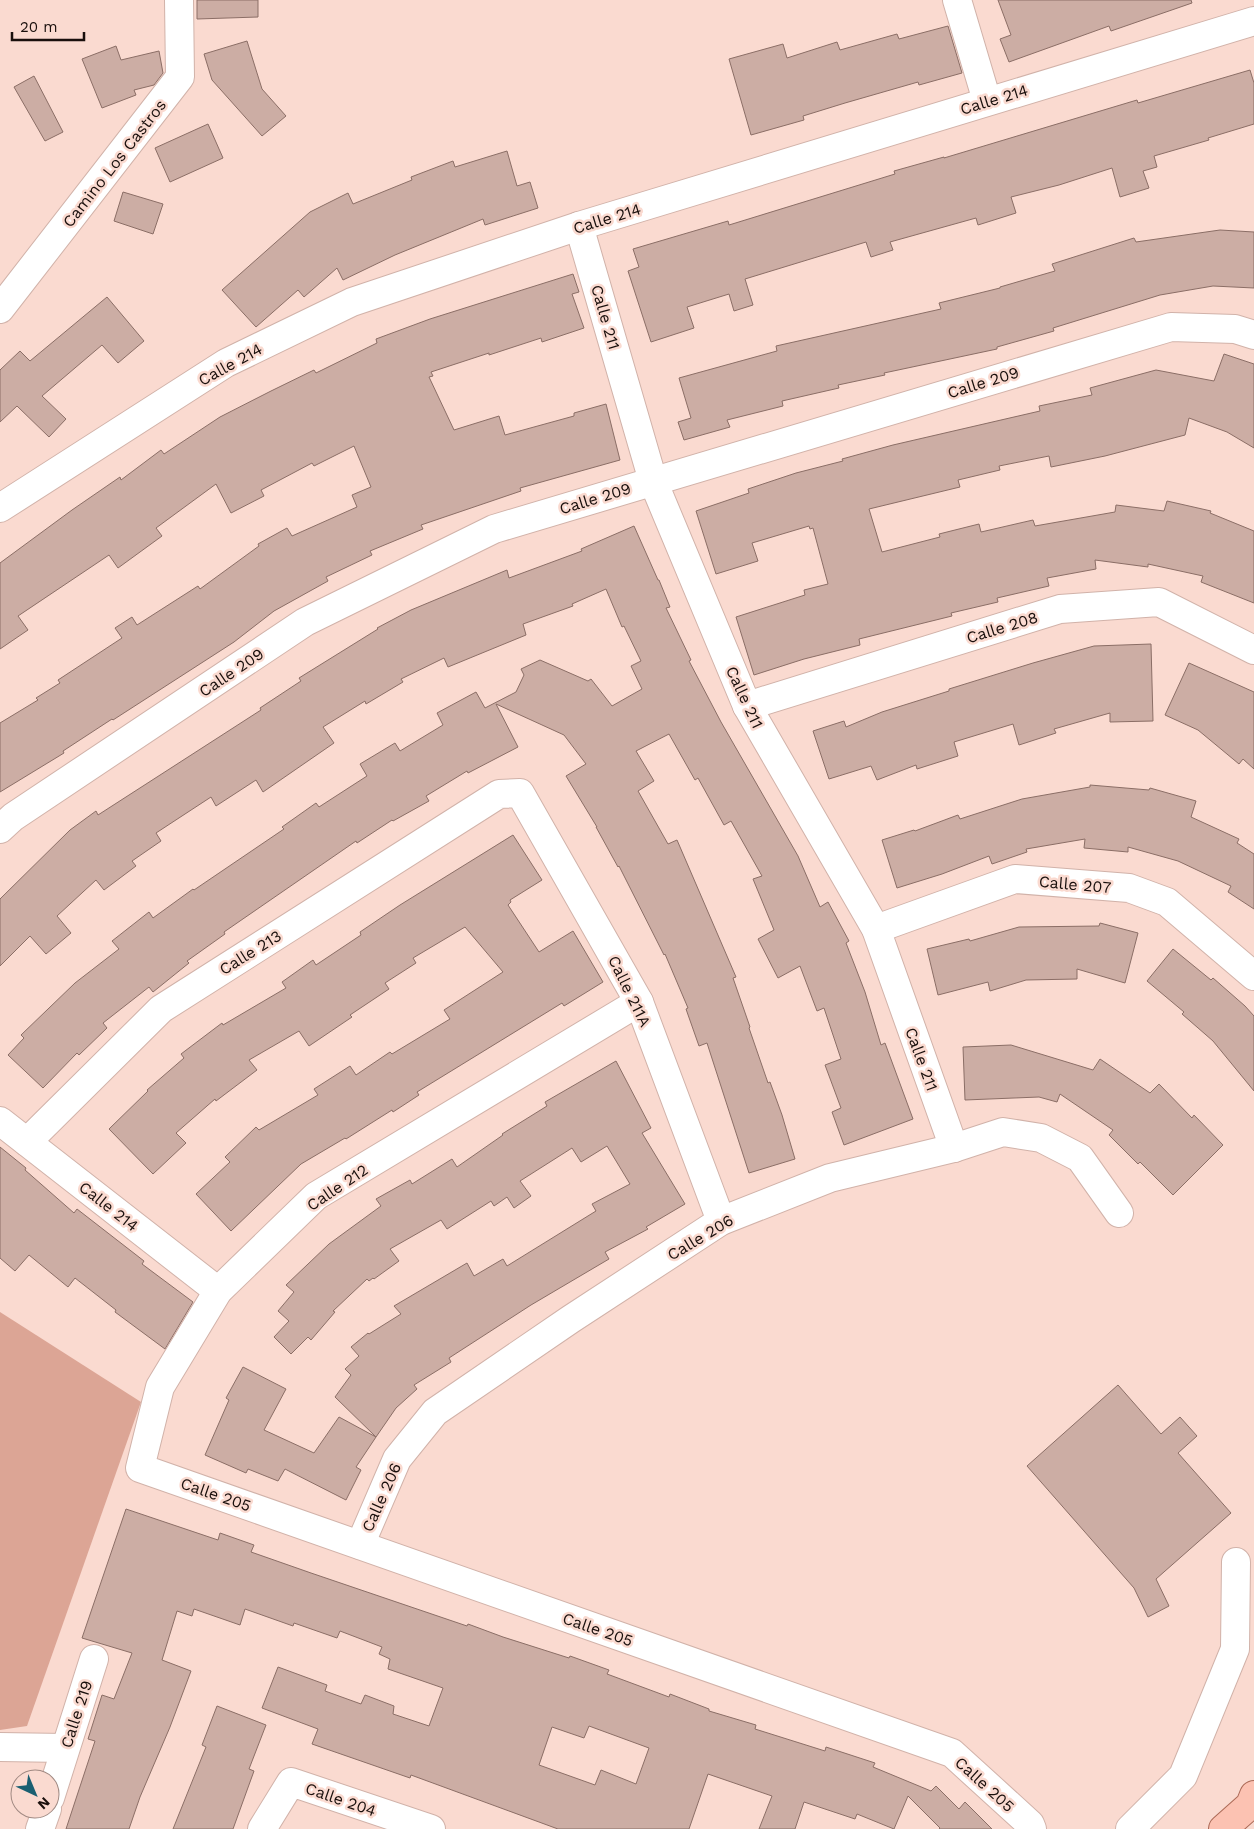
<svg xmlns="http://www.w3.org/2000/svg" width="1254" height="1829" viewBox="0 0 1254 1829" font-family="'Work Sans',sans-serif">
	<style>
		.pitch { fill: #dca595 }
		.building { fill: #ccada4; stroke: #8b6e66; fill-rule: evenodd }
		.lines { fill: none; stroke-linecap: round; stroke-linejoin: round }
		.minor-casing { stroke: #d1b2a9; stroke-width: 30 }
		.major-casing { stroke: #ab6956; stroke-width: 30 }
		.minor { stroke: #fff; stroke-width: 28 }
		.major { stroke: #fcc2b2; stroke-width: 28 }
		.labels { text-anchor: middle; stroke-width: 5; stroke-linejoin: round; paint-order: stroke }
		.street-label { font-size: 16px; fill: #190f0c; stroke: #fadad0 }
	</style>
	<rect width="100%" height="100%" fill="#fadad0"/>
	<path class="pitch" d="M0 1312 141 1402 27 1726 0 1730Z"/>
	<g class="building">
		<path d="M197 0H258V17L197 19Z"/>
		<path d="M998 0H1191L1192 3 1111 31 1109 26 1009 62 1000 39 1011 35Z"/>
		<path d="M948 26 962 73 919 85 918 82 845 103 803 116 804 120 751 135 729 59 783 44 787 58 837 42 840 50 897 34 899 39Z"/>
		<path d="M247 41 262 89 286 116 262 136 212 80 204 54Z"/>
		<path d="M116 46 121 60 159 51 163 73 154 85 134 90 136 95 102 108 82 59Z"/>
		<path d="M1250 70 1254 83V124L1208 138 1209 140 1154 156 1157 167 1143 171 1149 188 1120 197 1112 168 1059 185 1011 197 1016 213 978 225 976 218 890 242 893 250 871 257 866 242 745 279 753 305 734 311 729 294 687 307 694 328 651 342 628 271 639 267 633 249 728 221 729 225 895 174 894 171 944 157V158L1137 100 1138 103Z"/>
		<path d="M34 76 63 132 45 141 14 87Z"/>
		<path d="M208 124 223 158 170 182 155 148Z"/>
		<path d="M507 151 517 186 530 182 538 208 485 225 483 219 395 255 343 280 337 268 304 297 298 290 256 327 222 290 310 212 348 193 353 204 412 180 411 177 453 161 455 167Z"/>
		<path d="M123 192 163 204 153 234 114 221Z"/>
		<path d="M1220 230 1254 232V288L1213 286 1160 295 1053 328 1054 331 997 347V349L884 373 885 375 838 385 839 388 782 401 783 406 727 420 730 427 684 440 678 422 691 418 679 378 777 351 776 346 941 309 939 303 1000 288V287L1055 271 1052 264 1134 238 1136 242Z"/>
		<path d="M573 274 579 292 572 294 584 328 542 342 541 338 489 355V353L431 372 433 376 429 377 454 430 499 416 505 435 574 416V413L606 404 620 460 520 488 521 491 421 525 423 529 370 551 372 555 326 577 328 581 274 611 234 642 113 720 112 719 63 751 64 753 0 792V723L38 700 36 698 60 683 58 680 122 638 115 628 132 617 137 625 198 586 200 589 259 546 258 544 287 528 292 536 357 507 352 495 371 487 354 446 314 466 312 463 261 490 264 496 231 513 216 484 156 528 162 536 118 568 109 555 18 616 28 630 0 649V563L72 510 120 477 121 480 161 450 164 454 220 417 271 391 314 370 316 373 377 343 376 339 430 319Z"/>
		<path d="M107 297 144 341 118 363 102 345 42 396 66 419 49 437 17 406 0 422V370L20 351 30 361Z"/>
		<path d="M1224 354 1254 364V448L1227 432 1189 418 1185 435 1105 456 1051 467 1049 456 999 466 1000 470 958 480 960 487 869 509 882 552 940 537 939 534 979 524 981 532 1033 520 1035 526 1115 512 1116 505 1164 511 1167 501 1211 511 1210 513 1254 531V603L1201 582 1203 576 1148 564V567L1095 560 1096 569 1047 578 1049 586 997 598 998 602 951 613 952 616 859 639 860 645 804 659 754 675 736 617 805 595 804 590 828 584 813 528 810 529 809 526 752 543 758 561 716 574 696 511 749 493 748 489 796 473 843 461 842 459 893 445 1040 411 1039 406 1092 395 1090 388 1156 370 1214 381Z"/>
		<path d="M634 526 658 580H659L670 607 666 608 691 660 689 661 721 722 798 856 820 907 828 902 849 941 846 943 865 992 881 1045 885 1043 913 1119 844 1145 832 1112 841 1108 825 1065 841 1059 824 1008 817 1011 800 966 778 978 758 939 774 930 753 879 762 876 731 821 724 825 698 778 695 780 669 734 636 751 654 781 638 791 668 844 677 840 736 977 733 978 750 1027 749 1028 768 1083 770 1082 782 1115 795 1159 749 1173 707 1043 699 1046 686 1009 688 1008 665 954 664 955 619 866 618 867 596 827H597L566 776 586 764 564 735 496 704 518 747 468 773 467 771 426 796 429 801 393 821 392 820 357 843 356 841 224 932 225 934 187 961 189 963 153 992 149 987 103 1023 107 1028 79 1055 77 1053 43 1088 8 1055 24 1038 21 1035 75 983 119 949 112 941 149 912 153 918 193 889 194 890 284 829 282 827 316 803 319 807 367 776 360 764 395 743 400 751 443 725 437 713 476 692 485 708 516 692 524 675 521 669 540 660 588 681 591 679 612 706 642 689 631 666 641 661 624 626 622 627 606 589 572 604 573 606 523 624 526 635 448 667 444 658 401 679 403 682 366 704 365 701 323 727 334 743 263 792 256 780 216 806 211 797 156 833 161 841 132 861 136 866 104 890 96 880 57 916 71 933 46 954 30 936 0 966V899L70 830 96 811 98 815 261 710 260 708 301 681 299 678 378 629 377 628 411 610 507 570 509 578 582 551 581 549Z"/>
		<path d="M1151 644 1153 721 1110 722V713L1054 729 1056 733 1019 745 1013 724 954 742 958 756 917 769 916 765 877 780 871 766 829 779 813 731 844 721 846 727 882 712 949 691V689L1033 663 1094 646Z"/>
		<path d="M1189 663 1254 692V769L1243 759 1239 764 1198 730 1165 715Z"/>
		<path d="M1090 785 1149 790 1150 788 1196 801 1191 817 1239 839 1237 843 1254 854V909L1228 892 1231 886 1178 861 1128 847V852L1084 848 1085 839 1026 849 1027 852 992 864 989 856 942 874 897 888 882 840 914 830 915 831 958 815 960 819 1022 799 1090 787Z"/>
		<path d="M513 835 542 880 510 900 511 902 508 905 539 952 573 931 603 982 564 1006 562 1003 417 1092 419 1095 393 1112 392 1110 346 1139 345 1138 301 1164 231 1231 196 1194 230 1162 225 1157 256 1127 259 1130 318 1095 314 1089 350 1066 356 1075 390 1052 392 1054 450 1019 444 1010 503 972 465 927 413 958 416 963 385 983 389 989 350 1015 352 1017 309 1046 299 1031 249 1060 257 1070 216 1101 215 1099 176 1133 186 1143 153 1174 109 1129 148 1091 147 1090 184 1058 181 1054 222 1023 223 1025 286 988 282 982 313 960 316 965 361 935 360 932 400 905Z"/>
		<path d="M1100 923 1138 933 1125 983 1077 969V979L1026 980 990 991 988 982 938 995 927 949 969 939 970 941 1019 927 1099 926Z"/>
		<path d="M1173 949 1211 980 1213 978 1245 1006 1254 1016V1091L1213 1041 1182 1014 1184 1012 1147 981Z"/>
		<path d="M1011 1045 1093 1070 1100 1059 1150 1093 1159 1084 1192 1118 1194 1115 1223 1145 1173 1195 1140 1162 1138 1164 1109 1135 1113 1130 1060 1094 1057 1102 1039 1097 965 1100 963 1047Z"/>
		<path d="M616 1061 651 1128 642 1133 685 1204 646 1227 648 1229 605 1252 609 1259 531 1305 449 1358 451 1362 414 1385 417 1389 396 1408 376 1437 335 1397 351 1375 345 1369 359 1356 351 1347 368 1333 369 1334 401 1314 394 1306 467 1263 474 1276 503 1259 507 1266 596 1211 592 1204 630 1184 607 1146 581 1162 572 1148 520 1181 531 1196 514 1208 507 1197 494 1206 491 1201 447 1229 441 1220 390 1249 399 1261 374 1279 373 1278 369 1281 367 1279 333 1311 335 1312 311 1340 308 1337 291 1354 274 1337 289 1321 278 1311 294 1292 286 1285 329 1244 381 1206 376 1199 410 1180 412 1184 452 1159 457 1167 503 1135 502 1134 547 1106 545 1102Z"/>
		<path d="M0 1147 26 1168 25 1170 74 1213 77 1209 144 1261 142 1264 193 1302 165 1349 115 1312 116 1310 75 1278 68 1287 29 1255 15 1271 0 1258Z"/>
		<path d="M243 1367 286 1389 264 1430 314 1453 339 1417 376 1437 356 1467 361 1470 346 1500 285 1469 278 1481 248 1469 246 1473 205 1455 229 1400 226 1398Z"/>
		<path d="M1118 1385 1161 1434 1180 1417 1197 1436 1178 1453 1231 1513 1156 1579 1169 1606 1148 1617 1134 1588 1027 1466Z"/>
		<path d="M126 1509 218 1540 220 1533 254 1545 251 1552 311 1573 467 1626 468 1624 503 1637 569 1658 570 1656 609 1670 607 1674 669 1697 670 1694 709 1709V1711L756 1725 755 1729 825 1751 826 1747 875 1763 873 1767 931 1791 936 1786 959 1809 965 1802 992 1829H939L940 1828 908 1796 894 1829 857 1814 855 1819 804 1802 795 1829H759L772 1796 708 1774 689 1829H558L411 1775 410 1778 312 1744 318 1729 262 1708 278 1667 327 1685 325 1691 361 1704 365 1695 394 1706 393 1714 429 1726 443 1688 388 1669 390 1659 379 1654 382 1647 340 1631 337 1638 294 1623 293 1626 245 1609 240 1625 194 1609 192 1616 177 1611 162 1660 191 1671 170 1727 140 1797 129 1829H66L95 1741 88 1739 102 1695 114 1699 132 1653 82 1638ZM589 1726 649 1748 636 1784 601 1770 595 1785 539 1765 552 1727 584 1738Z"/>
		<path d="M217 1706 266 1725 249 1769 254 1771 233 1829H173L206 1747 202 1745Z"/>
	</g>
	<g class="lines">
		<g class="minor-casing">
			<g id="minor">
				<path d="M957 0 987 101"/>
				<path d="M579 226 653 481 747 706 876 929 954 1148"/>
				<path d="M0 309 180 77 179 0"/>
				<path d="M0 508 226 363 352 302 579 226 1254 21"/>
				<path d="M747 706 1060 609 1159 602 1254 650"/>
				<path d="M0 829 13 817 305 622 494 529 1171 327 1235 329 1254 335"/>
				<path d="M876 929 1015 879 1129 888 1167 902 1254 976"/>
				<path d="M639 1002 316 1196 218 1291 160 1387 140 1468 952 1753 1030 1824 1032 1829"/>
				<path d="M0 1121 218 1291"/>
				<path d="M27 1142 161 1009 499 794 520 793 639 1002 721 1221"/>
				<path d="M360 1545 397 1459 435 1412 571 1319 721 1221 830 1178 954 1148 1003 1132 1041 1138 1080 1158 1119 1213"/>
				<path d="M0 1747 65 1748"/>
				<path d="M50 1798 94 1659"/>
				<path d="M40 1829 47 1809"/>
				<path d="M262 1829 291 1782 431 1829"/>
				<path d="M1130 1829 1183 1776 1235 1649 1236 1562"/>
			</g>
		</g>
		<g class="major-casing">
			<path id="major" d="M1223 1829 1250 1805 1254 1795"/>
		</g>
		<use href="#minor" class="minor"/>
		<use href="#major" class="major"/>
	</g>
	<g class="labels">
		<g class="street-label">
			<text transform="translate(994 99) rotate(-17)" y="6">Calle 214</text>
			<text transform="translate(114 163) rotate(-52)" y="6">Camino Los Castros</text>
			<text transform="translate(607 218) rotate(-17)" y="6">Calle 214</text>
			<text transform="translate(606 317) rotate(74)" y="6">Calle 211</text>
			<text transform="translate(230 364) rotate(-29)" y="6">Calle 214</text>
			<text transform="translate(983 382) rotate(-17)" y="6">Calle 209</text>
			<text transform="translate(595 498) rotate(-17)" y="6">Calle 209</text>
			<text transform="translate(1002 627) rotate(-17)" y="6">Calle 208</text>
			<text transform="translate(231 672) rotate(-34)" y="6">Calle 209</text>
			<text transform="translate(745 697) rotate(65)" y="6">Calle 211</text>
			<text transform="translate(1075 884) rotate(5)" y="6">Calle 207</text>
			<text transform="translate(250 952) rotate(-32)" y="6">Calle 213</text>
			<text transform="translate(630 991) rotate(64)" y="6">Calle 211A</text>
			<text transform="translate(922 1059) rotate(70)" y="6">Calle 211</text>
			<text transform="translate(337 1187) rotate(-34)" y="6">Calle 212</text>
			<text transform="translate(109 1206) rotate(38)" y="6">Calle 214</text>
			<text transform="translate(700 1237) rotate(-31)" y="6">Calle 206</text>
			<text transform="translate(216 1494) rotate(19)" y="6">Calle 205</text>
			<text transform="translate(381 1497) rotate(-66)" y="6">Calle 206</text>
			<text transform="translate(598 1629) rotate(19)" y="6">Calle 205</text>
			<text transform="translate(76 1714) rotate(-72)" y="6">Calle 219</text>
			<text transform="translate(985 1784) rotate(42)" y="6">Calle 205</text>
			<text transform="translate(341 1799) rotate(19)" y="6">Calle 204</text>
		</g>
	</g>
	<g transform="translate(35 1794) rotate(136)"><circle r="24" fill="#fadad0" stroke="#a08982"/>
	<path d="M0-4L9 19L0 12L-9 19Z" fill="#1a5f71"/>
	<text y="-8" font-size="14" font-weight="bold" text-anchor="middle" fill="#190f0c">N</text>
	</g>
	<path d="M12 32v8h72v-8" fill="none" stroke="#190f0c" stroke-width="2.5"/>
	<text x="20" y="32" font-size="15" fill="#190f0c" stroke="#fadad0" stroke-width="4" paint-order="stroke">20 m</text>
</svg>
